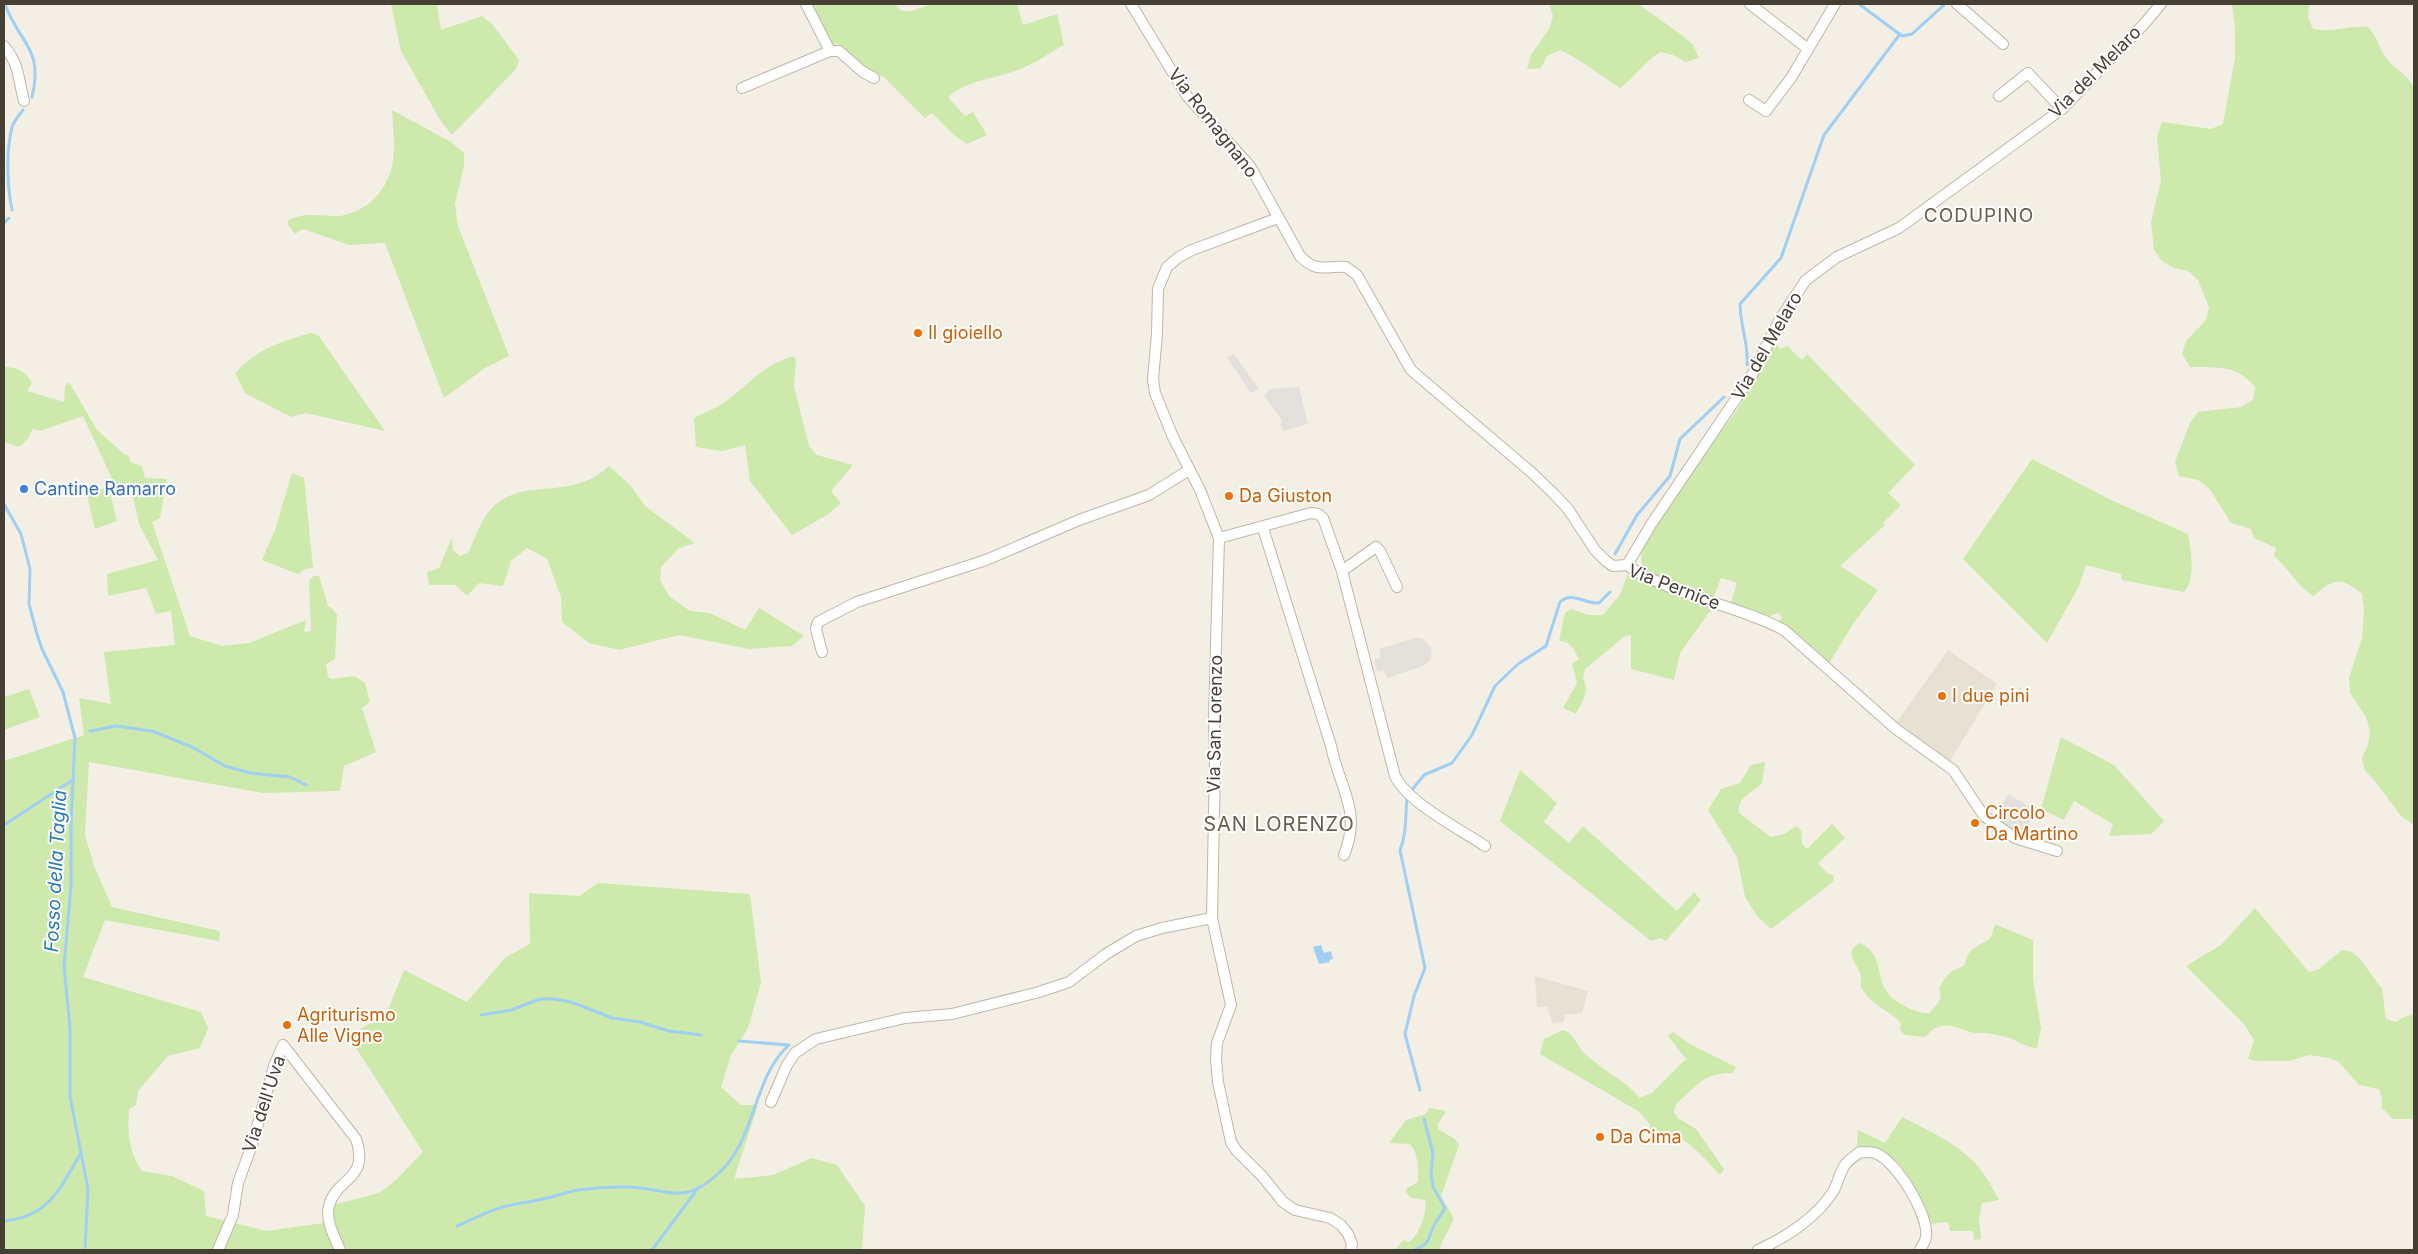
<svg xmlns="http://www.w3.org/2000/svg" width="2418" height="1254" viewBox="0 0 2418 1254" font-family="Inter,sans-serif">
	<style>
		.residential { fill: #e7e1d3 }
		.green { fill: #cde9ac }
		.parking { fill: #e4e1dd }
		.water { fill: #9fcff2 }
		.lines { fill: none; stroke-linecap: round; stroke-linejoin: round }
		.stream { stroke: #9fcff2; stroke-width: 3 }
		.street-casing { stroke: #bfb7a7; stroke-width: 12 }
		.street { stroke: #fff; stroke-width: 10 }
		.food-dot { fill: #e8710a; stroke: #fff; stroke-width: 2 }
		.shop-dot { fill: #3f7fe0; stroke: #fff; stroke-width: 2 }
		.labels { text-anchor: middle; stroke-width: 4; stroke-linejoin: round; paint-order: stroke }
		.street-label { font-size: 18px; fill: #463f34; stroke: #fff }
		.food-label { font-size: 18px; fill: #c56008; stroke: #fff; text-anchor: start }
		.shop-label { font-size: 18px; fill: #366cbe; stroke: #fff; text-anchor: start }
		.neighbourhood-label { font-size: 19px; letter-spacing: 1px; fill: #695d4b; stroke: #fff }
		.water-label { font-size: 19px; font-style: italic; fill: #2b79b4; stroke: #fff }
		.quarter-label { font-size: 20px; letter-spacing: 1px; fill: #695d4b; stroke: #fff }
	</style>
	<rect width="100%" height="100%" fill="#f3efe5"/>
	<g class="residential">
		<path d="M1948 650 1997 684 1950 761 1896 723Z"/>
		<path d="M1535 976 1588 991 1582 1013 1565 1015 1564 1021 1553 1024 1547 1007H1537Z"/>
	</g>
	<g class="green">
		<path d="M391 4H437L441 30 482 16 493 25 519 60 516 69 452 135 440 120 401 51Z"/>
		<path d="M811 4H895L901 11H912L931 4H1017L1023 25 1057 14 1064 45C1050 52 1038 62 1023 68 998 79 970 78 948 97L965 116 973 112 987 135 967 144 955 136 932 113 925 118 884 77 868 72 837 43 833 46Z"/>
		<path d="M1549 4H1638L1683 36 1693 45 1699 58 1686 62 1673 55 1660 52C1644 62 1635 77 1620 88 1599 75 1581 59 1560 50L1547 56 1541 68 1527 69 1531 55 1549 29 1553 16Z"/>
		<path d="M2232 4H2309L2308 17 2313 29C2333 33 2349 25 2368 27 2378 37 2378 47 2386 58 2395 70 2408 74 2414 88V825L2401 816 2375 781 2365 771 2362 758 2368 745 2370 731 2366 717 2350 693 2349 678 2362 638 2364 609 2362 594C2342 577 2333 578 2314 596 2297 586 2289 569 2274 556L2276 548 2254 538 2251 529 2231 523 2209 488 2198 480 2179 476 2175 462 2190 423 2198 412 2241 407 2253 400 2255 387C2236 364 2218 368 2190 367L2182 354 2186 341 2206 320 2209 307 2198 280 2188 271 2174 268 2162 261 2154 250 2151 222 2161 181 2157 136 2162 122 2211 129 2223 124 2235 58V28Z"/>
		<path d="M392 110 451 142 464 153V165L455 204 458 226 509 356 485 368 444 398 385 243 349 245 303 229 295 234 288 225V221C303 211 323 217 340 216 352 214 362 209 371 202 400 175 394 146 392 110Z"/>
		<path d="M310 333 318 335 385 431 306 413 291 417 245 393 235 373C258 348 279 343 310 333Z"/>
		<path d="M1775 342 1780 349 1787 346 1802 360 1807 354 1915 465 1888 493 1901 505 1883 523 1885 525 1840 566 1878 590 1853 624 1828 665 1779 621 1782 617 1778 613 1767 617 1730 605 1737 583 1721 578 1713 599 1708 593 1705 595 1697 591 1693 593 1642 569 1641 554 1647 539 1698 461 1738 409Z"/>
		<path d="M793 356 796 359 794 387 809 446 817 455 853 465 831 491 841 503 827 515 792 535 750 481 745 445 723 451 696 447 694 418C704 413 714 409 722 404 749 386 759 367 793 356Z"/>
		<path d="M4 367C18 367 24 371 32 382L27 391 64 402 65 386 69 382 97 430 125 455H129L130 462 142 466 145 478 167 479 160 518 152 522 190 636 222 646 249 643 306 620 304 632 311 631 309 581 313 576H319L328 606 333 609 337 615 335 659 326 664 328 677 332 679 354 676 365 683 370 702 362 708 376 752 344 766 340 791 263 793 89 762 85 835 94 866 112 907 220 931 219 941 105 920 83 977 201 1012 208 1028 200 1048 168 1056 138 1091 136 1105 129 1109C127 1132 129 1152 142 1171L172 1176 204 1191 206 1216 266 1231 323 1223 325 1207 379 1193 395 1181 423 1152 349 1037 387 1012 404 970 467 1002 505 958 530 944 529 893 579 896 598 883 750 894 761 983 748 1028 731 1055 721 1087 741 1105H758L734 1179 773 1175 812 1158 837 1165 865 1206 862 1250H4V761L84 735 79 698 111 704 104 652 175 645 171 611 156 614 146 588 108 596 107 574 158 560 139 524 130 482 109 489 117 521 95 529 87 496 114 483 83 416 40 431 33 429 28 439 19 447 4 442Z"/>
		<path d="M2032 459 2111 500 2188 534C2191 550 2196 579 2184 592L2122 580 2121 574 2086 565 2079 586 2047 643 1963 559Z"/>
		<path d="M609 466 631 486 645 506 695 543 679 548 661 567 660 580 669 596 690 611 710 613 745 630 759 608 804 636 792 646 749 649 679 635 619 650 589 643 562 622 561 597 547 559 527 548 511 561 503 586 479 583 467 596 456 585H429L427 572 439 568 452 537 453 550 460 556 468 553C474 541 479 525 487 514 518 472 568 505 609 466Z"/>
		<path d="M292 473 304 478 313 568 305 569 298 574 262 560 275 530Z"/>
		<path d="M1627 575 1677 596 1713 607 1680 653 1674 680 1631 669V635L1625 636 1585 669 1583 678C1590 692 1582 702 1576 714L1563 708 1577 683 1572 664 1579 659C1574 650 1571 641 1559 641L1565 613 1571 609 1589 615H1603L1620 595Z"/>
		<path d="M29 689 40 717 4 730V697Z"/>
		<path d="M2061 737 2114 765 2164 821 2151 834 2109 836 2113 824 2074 801 2064 820 2041 809Z"/>
		<path d="M1765 762 1762 783C1753 793 1737 796 1739 813L1771 837 1784 834 1796 826 1801 830 1802 844 1807 849 1832 824 1845 838 1818 863 1827 873 1834 876 1833 882 1771 929 1757 916 1745 897 1737 857 1708 810 1721 789 1740 783 1751 765Z"/>
		<path d="M1520 770 1557 803 1544 822 1569 843 1583 826 1677 911 1694 892 1701 900 1666 941 1661 938 1651 941 1500 821Z"/>
		<path d="M2255 908 2309 972 2319 969 2342 950 2352 952 2360 959 2382 989 2386 1019 2396 1022 2404 1017 2414 1014V1119H2393L2382 1108V1098L2379 1089 2359 1085 2339 1062 2329 1058 2309 1055 2289 1061H2258L2248 1059 2254 1040 2244 1024 2186 966 2221 945Z"/>
		<path d="M1995 924 2033 940V979L2041 1028 2037 1048C2027 1048 2021 1043 2012 1039 2004 1036 1994 1034 1985 1033 1981 1032 1978 1034 1974 1033 1953 1027 1942 1018 1925 1037L1905 1035 1900 1030 1901 1023C1889 1010 1871 1005 1862 989 1859 983 1863 977 1859 971 1854 960 1844 950 1861 943 1885 958 1874 972 1887 992 1893 1002 1918 1015 1930 1013 1936 1003 1944 1001 1939 989 1946 975 1949 971 1964 966 1966 960 1967 953 1973 949 1988 937 1989 947 1995 924Z"/>
		<path d="M1563 1030C1574 1033 1576 1044 1583 1052 1601 1070 1624 1079 1640 1098L1652 1093 1686 1059 1668 1036 1673 1032 1690 1044 1736 1067 1733 1073C1711 1072 1699 1081 1685 1096 1679 1101 1675 1104 1674 1112L1678 1118 1696 1129 1724 1169 1720 1175C1703 1158 1680 1126 1652 1136L1649 1123 1638 1111 1540 1054 1544 1039Z"/>
		<path d="M1429 1108 1446 1111 1438 1124V1129L1455 1139 1459 1145 1441 1196 1454 1219 1441 1244 1440 1250H1395L1403 1240 1409 1242C1419 1236 1428 1211 1425 1200L1411 1198 1406 1192V1189L1418 1182C1418 1168 1419 1155 1410 1144L1389 1143 1406 1120 1426 1114Z"/>
		<path d="M1902 1117C1927 1130 1955 1142 1975 1163 1985 1174 1992 1187 1999 1200L1982 1203 1979 1219 1981 1239 1974 1240 1973 1231H1950L1948 1222 1930 1224C1915 1187 1903 1151 1857 1146L1858 1130 1885 1143Z"/>
	</g>
	<g class="parking">
		<path d="M1234 354 1259 389 1251 393 1227 357Z"/>
		<path d="M1299 387 1308 424 1283 431 1280 425 1282 421 1264 395 1270 389Z"/>
		<path d="M1418 637 1424 640 1430 646 1432 653 1430 660 1423 666 1387 678 1384 670 1377 672 1374 660 1381 657 1379 649Z"/>
		<path d="M2008 794 2034 809 2025 836 2008 831 1992 819Z"/>
	</g>
	<path class="water" d="M1321 945 1324 953 1331 951 1333 959 1329 960 1330 962 1319 964 1313 947Z"/>
	<g class="lines">
		<g class="stream">
			<path d="M5 4C19 44 44 47 32 97"/>
			<path d="M1859 4 1902 36 1912 34 1945 4"/>
			<path d="M12 210C7 187 6 150 12 127 14 121 19 115 23 110"/>
			<path d="M4 223 9 218"/>
			<path d="M1747 365C1749 344 1740 325 1740 304L1781 258 1824 135 1900 34"/>
			<path d="M4 504 21 534 30 569 29 604 37 634 42 649 63 692 75 738 71 822V886L64 966 70 1028V1096L88 1189 85 1250"/>
			<path d="M1615 554 1637 515 1670 476 1680 439 1724 397"/>
			<path d="M90 731 116 726 152 731 192 747 225 766 250 773 290 777 306 785"/>
			<path d="M1411 791 1424 775 1452 763 1472 735 1495 686 1518 664 1546 646 1560 602C1572 591 1585 604 1599 603L1610 592"/>
			<path d="M1407 799C1405 817 1407 833 1400 850L1425 968 1414 996 1405 1034 1420 1090"/>
			<path d="M4 825 74 779"/>
			<path d="M481 1015 511 1010 540 999H554L571 1002 612 1018 640 1022 669 1031 701 1035"/>
			<path d="M739 1041 788 1045"/>
			<path d="M4 1221C49 1217 60 1188 81 1153"/>
			<path d="M457 1226C472 1220 487 1211 503 1207 517 1203 533 1202 547 1198 557 1196 567 1192 577 1190 592 1188 610 1187 626 1187 667 1187 681 1208 719 1173 756 1139 753 1077 789 1045"/>
			<path d="M652 1250 699 1187"/>
			<path d="M1415 1250C1434 1242 1427 1235 1436 1222 1439 1217 1442 1214 1445 1208L1433 1187 1431 1173 1433 1153 1424 1119"/>
		</g>
		<g class="street-casing">
			<g id="street">
				<path d="M806 4 830 51H839L863 72 874 78"/>
				<path d="M1131 4 1187 96 1250 166 1300 256C1317 274 1326 265 1346 267L1357 275 1411 370 1531 472 1554 494 1568 509 1595 550 1606 561 1613 566 1627 565"/>
				<path d="M1750 4 1808 49"/>
				<path d="M1957 4 2003 44"/>
				<path d="M4 46C20 65 18 79 24 101"/>
				<path d="M742 88 830 51"/>
				<path d="M1999 96 2028 73 2062 109"/>
				<path d="M1749 100 1766 111 1791 78 1835 4"/>
				<path d="M1278 218 1192 250 1179 257 1167 267 1158 289 1157 334 1153 379 1155 393 1173 437 1200 490 1219 538 1214 718 1215 762 1212 918 1231 1005 1217 1043 1216 1059 1218 1082 1231 1142 1236 1150 1262 1176 1283 1202 1295 1210 1330 1218 1341 1225 1348 1234 1352 1244 1351 1250"/>
				<path d="M1263 528 1331 746C1340 790 1362 810 1344 855"/>
				<path d="M1219 538 1311 513 1318 514 1323 518 1342 571"/>
				<path d="M1627 565 1652 523 1752 375 1780 319 1806 280 1837 257 1899 228 2062 109 2144 24 2161 4"/>
				<path d="M1627 565C1638 574 1651 579 1665 585 1704 602 1746 610 1784 630L1896 729 1953 770 1984 816 2015 838 2057 851"/>
				<path d="M1397 587 1380 551 1376 547 1342 571 1395 776C1408 803 1460 829 1485 846"/>
				<path d="M822 652 816 629 818 622 857 602 986 560 1079 520 1149 495 1189 470"/>
				<path d="M771 1102 787 1065 795 1053 816 1039 905 1018 952 1014 1039 992 1069 982 1106 954 1136 936 1162 928 1212 918"/>
				<path d="M218 1250 233 1215 238 1183 252 1145 274 1066 283 1045 356 1139C370 1181 336 1177 329 1206 325 1220 335 1238 340 1250"/>
				<path d="M1758 1250C1785 1238 1818 1217 1834 1190 1838 1182 1840 1172 1845 1165 1848 1160 1855 1156 1860 1152 1865 1152 1871 1152 1875 1153 1896 1160 1929 1215 1926 1236 1926 1241 1922 1246 1920 1250"/>
			</g>
		</g>
		<use href="#street" class="street"/>
	</g>
	<g class="food-dot">
		<circle cx="918" cy="333" r="5"/>
		<circle cx="1229" cy="496" r="5"/>
		<circle cx="1942" cy="696" r="5"/>
		<circle cx="1975" cy="823" r="5"/>
		<circle cx="287" cy="1025" r="5"/>
		<circle cx="1600" cy="1137" r="5"/>
	</g>
	<circle class="shop-dot" cx="24" cy="489" r="5"/>
	<g class="labels">
		<g class="street-label">
			<text transform="translate(2095 72) rotate(-45)" y="6">Via del Melaro</text>
			<text transform="translate(1213 123) rotate(52)" y="6">Via Romagnano</text>
			<text transform="translate(1767 346) rotate(-60)" y="6">Via del Melaro</text>
			<text transform="translate(1674 587) rotate(21)" y="6">Via Pernice</text>
			<text transform="translate(1215 724) rotate(-89)" y="6">Via San Lorenzo</text>
			<text transform="translate(264 1104) rotate(-72)" y="6">Via dell'Uva</text>
		</g>
		<g class="food-label">
			<text x="928" y="339">Il gioiello</text>
			<text x="1239" y="502">Da Giuston</text>
			<text x="1952" y="702">I due pini</text>
			<text x="1985" y="819">Circolo<tspan x="1985" dy="21">Da Martino</tspan></text>
			<text x="297" y="1021">Agriturismo<tspan x="297" dy="21">Alle Vigne</tspan></text>
			<text x="1610" y="1143">Da Cima</text>
		</g>
		<g class="shop-label">
			<text x="34" y="495">Cantine Ramarro</text>
		</g>
		<g class="neighbourhood-label">
			<text x="1979" y="222">CODUPINO</text>
		</g>
		<g class="water-label">
			<text transform="translate(55 871) rotate(-87)" y="7">Fosso della Taglia</text>
		</g>
		<g class="quarter-label">
			<text x="1279" y="831">SAN LORENZO</text>
		</g>
	</g>
	<rect width="2418" height="1254" fill="none" stroke="#463f34" stroke-width="10"/>
</svg>
